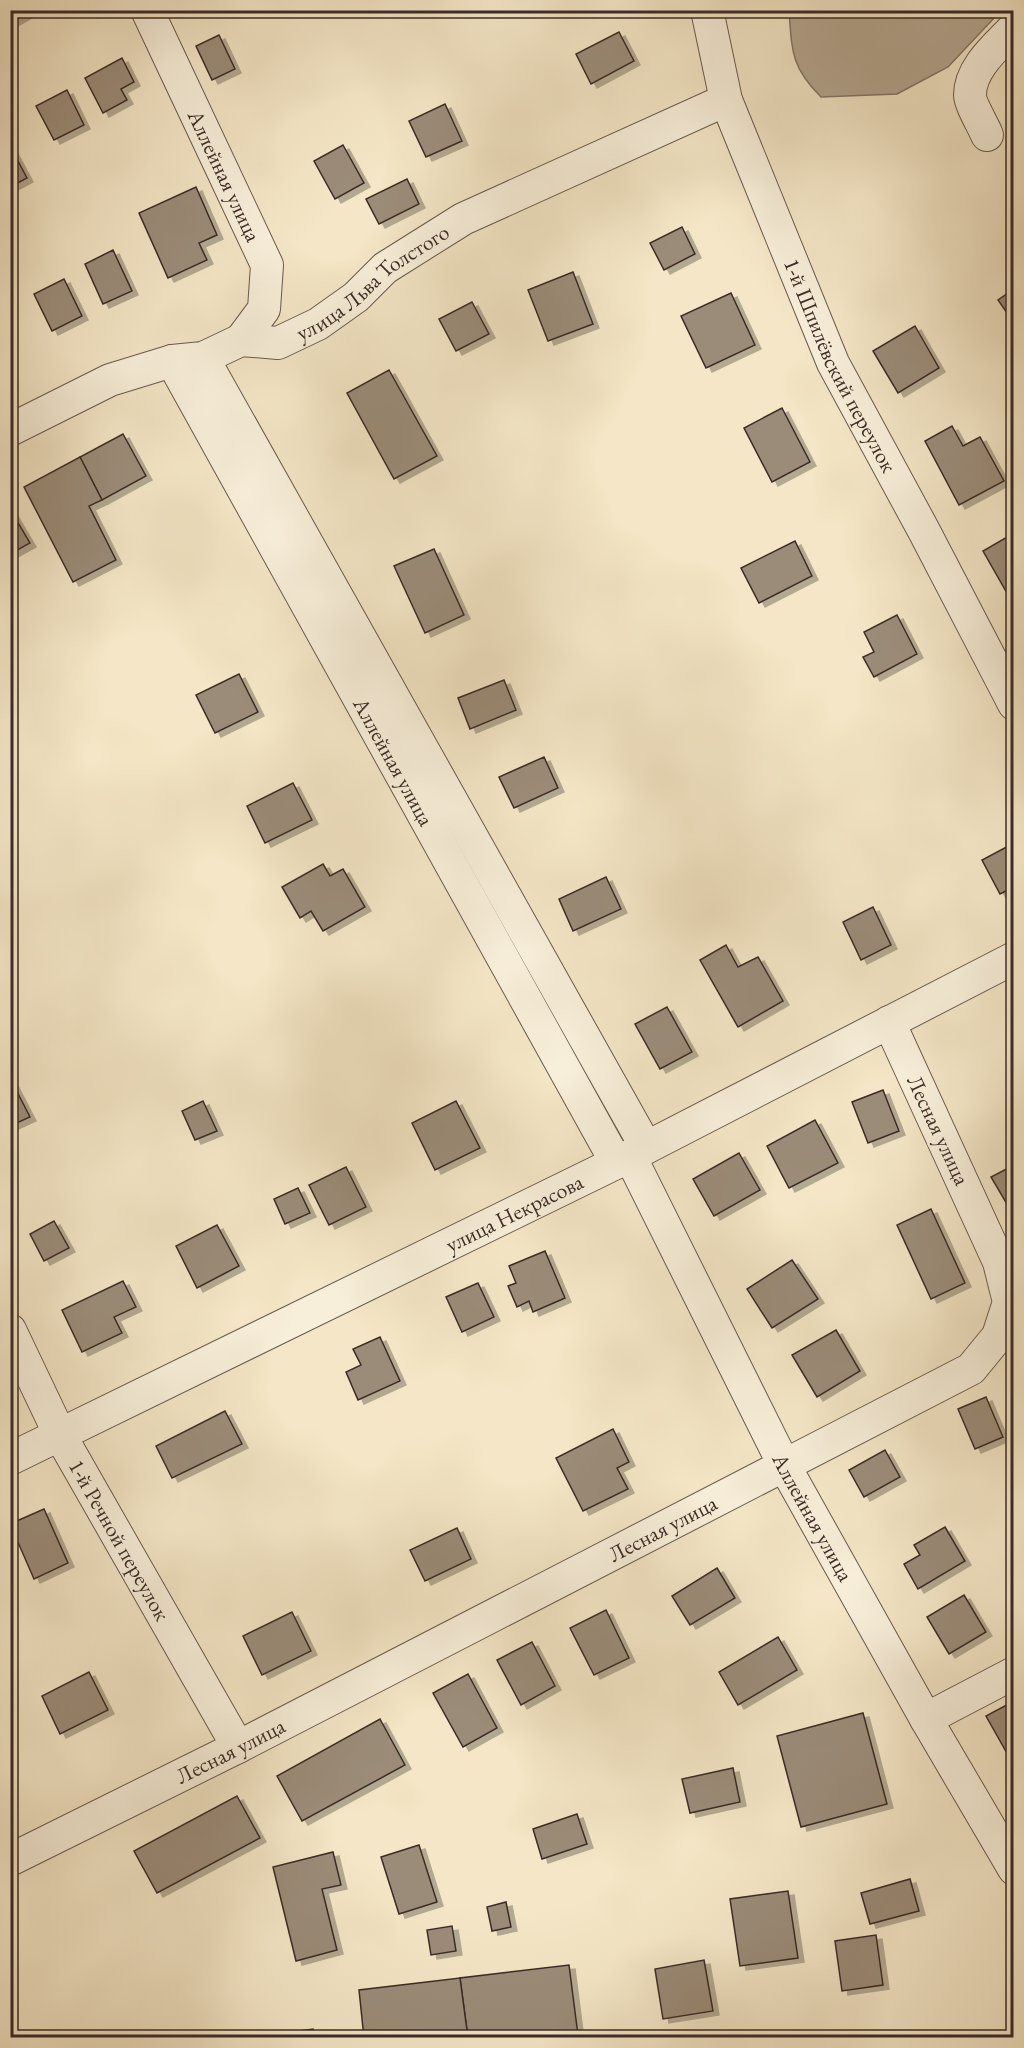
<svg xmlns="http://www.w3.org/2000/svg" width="1024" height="2048" viewBox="0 0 1024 2048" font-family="'EB Garamond',serif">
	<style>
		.water { fill: #b5a690; stroke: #847566; stroke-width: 1.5 }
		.building { fill: #9b8c79; stroke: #3b2b26; stroke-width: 1.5; filter: url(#shadow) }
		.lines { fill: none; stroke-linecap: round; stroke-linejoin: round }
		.minor-casing { stroke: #695a4e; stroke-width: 34 }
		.minor { stroke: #f8efda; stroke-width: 32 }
		.labels { text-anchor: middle; stroke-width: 4.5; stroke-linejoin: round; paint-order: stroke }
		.street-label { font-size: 22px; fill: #3b2b26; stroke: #f8efda }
	</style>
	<defs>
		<filter id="shadow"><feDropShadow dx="6" dy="4" stdDeviation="0" flood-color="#0004"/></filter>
	</defs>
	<rect width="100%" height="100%" fill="#f4e6c6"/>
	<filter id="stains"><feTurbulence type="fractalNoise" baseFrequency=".00333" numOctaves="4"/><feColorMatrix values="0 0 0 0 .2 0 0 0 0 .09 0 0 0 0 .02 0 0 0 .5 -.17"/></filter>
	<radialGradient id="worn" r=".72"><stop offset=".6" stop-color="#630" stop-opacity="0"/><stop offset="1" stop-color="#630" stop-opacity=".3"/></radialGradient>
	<path class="water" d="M789 11V10L998 11 997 15 948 67 897 94 821 97C791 67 792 51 789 11Z"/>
	<g class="building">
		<path d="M10 10H33L10 23Z"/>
		<path d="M619 32 634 61 591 84 576 54Z"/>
		<path d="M219 35 235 69 212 80 196 46Z"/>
		<path d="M122 58 134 82 121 89 127 100 103 113 85 78Z"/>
		<path d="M67 90 84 125 54 140 36 106Z"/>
		<path d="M445 104 462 141 426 157 409 121Z"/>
		<path d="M343 145 364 183 335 199 314 161Z"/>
		<path d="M10 146 27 178 10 187Z"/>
		<path d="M407 179 419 204 379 224 366 199Z"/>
		<path d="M196 187 217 235 199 243 207 260 168 278 139 213Z"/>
		<path d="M682 227 695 254 664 270 650 243Z"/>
		<path d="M113 250 132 291 103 304 85 264Z"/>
		<path d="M573 272 593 324 548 341 528 290Z"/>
		<path d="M64 279 82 316 52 331 34 294Z"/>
		<path d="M1014 289V323L998 300Z"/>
		<path d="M731 293 755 345 706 368 681 316Z"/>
		<path d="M472 302 489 334 456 351 439 319Z"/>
		<path d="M915 326 939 368 898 393 873 351Z"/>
		<path d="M389 370 437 456 394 479 347 393Z"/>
		<path d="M782 408 810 462 772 482 744 428Z"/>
		<path d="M952 426 963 446 980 437 1004 481 959 505 925 441Z"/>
		<path d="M123 434 146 476 102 500 80 457Z"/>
		<path d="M80 457 102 500 89 506 116 560 73 582 24 487Z"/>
		<path d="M10 509 30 543 10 554Z"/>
		<path d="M1014 533V599L1011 600 983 551Z"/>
		<path d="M795 541 812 576 759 603 741 568Z"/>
		<path d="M434 549 464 615 425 633 394 566Z"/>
		<path d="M897 615 917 654 874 677 863 657 874 652 864 632Z"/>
		<path d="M239 674 258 712 215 733 196 695Z"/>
		<path d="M504 680 516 710 470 729 458 698Z"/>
		<path d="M544 757 558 788 514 808 499 777Z"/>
		<path d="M293 783 312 820 265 843 247 806Z"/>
		<path d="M1014 843V887L1000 894 982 860Z"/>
		<path d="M323 864 330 876 343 869 365 907 323 931 311 911 300 918 282 887Z"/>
		<path d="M606 877 621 909 573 931 559 899Z"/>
		<path d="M873 907 891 945 861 960 843 922Z"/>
		<path d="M726 945 738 967 758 957 783 1001 738 1027 700 960Z"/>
		<path d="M667 1007 692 1052 660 1069 635 1024Z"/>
		<path d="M10 1078 30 1117 10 1126Z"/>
		<path d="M883 1090 899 1131 868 1143 852 1102Z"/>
		<path d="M203 1101 217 1131 195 1140 182 1111Z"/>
		<path d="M456 1101 480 1148 435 1170 412 1123Z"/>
		<path d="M815 1120 838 1163 789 1188 767 1146Z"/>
		<path d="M739 1153 760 1190 714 1216 693 1179Z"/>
		<path d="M1014 1165V1216L991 1177Z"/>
		<path d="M346 1167 366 1207 329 1225 309 1185Z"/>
		<path d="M298 1188 310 1213 285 1224 274 1199Z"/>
		<path d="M931 1209 965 1283 931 1299 897 1225Z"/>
		<path d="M54 1221 69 1248 44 1261 30 1234Z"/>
		<path d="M217 1225 239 1266 197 1288 176 1246Z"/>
		<path d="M545 1251 565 1298 533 1312 529 1301 517 1307 508 1286 516 1283 509 1266Z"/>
		<path d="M792 1260 818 1299 772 1328 747 1289Z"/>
		<path d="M123 1281 136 1307 114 1317 122 1333 82 1352 62 1310Z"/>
		<path d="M478 1283 494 1317 462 1332 446 1297Z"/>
		<path d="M836 1330 860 1371 817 1397 792 1355Z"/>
		<path d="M380 1337 400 1381 358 1400 346 1372 361 1365 353 1349Z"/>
		<path d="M986 1397 1003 1437 975 1449 958 1409Z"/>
		<path d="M225 1411 242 1444 172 1478 156 1446Z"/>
		<path d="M613 1429 629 1462 617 1468 628 1489 583 1511 556 1458Z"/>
		<path d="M885 1450 900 1477 864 1497 849 1470Z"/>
		<path d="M44 1509 68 1563 34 1579 10 1524Z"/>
		<path d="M945 1527 965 1561 918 1589 904 1564 920 1555 914 1545Z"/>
		<path d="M457 1528 471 1559 425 1581 410 1550Z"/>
		<path d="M717 1568 735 1598 690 1625 672 1596Z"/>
		<path d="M964 1595 986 1632 949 1654 927 1617Z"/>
		<path d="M606 1610 629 1658 594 1675 570 1628Z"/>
		<path d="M292 1612 311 1651 262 1675 243 1636Z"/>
		<path d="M778 1637 797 1670 738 1705 719 1672Z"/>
		<path d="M532 1642 555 1686 521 1705 497 1660Z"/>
		<path d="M89 1672 108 1710 60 1734 42 1696Z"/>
		<path d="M468 1674 497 1728 463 1747 433 1693Z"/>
		<path d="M1014 1701V1752L1008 1755 986 1716Z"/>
		<path d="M863 1713 887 1804 801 1827 777 1736Z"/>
		<path d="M380 1719 405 1765 302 1821 277 1776Z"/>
		<path d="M733 1768 740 1802 690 1813 682 1779Z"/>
		<path d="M237 1796 260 1838 157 1893 134 1851Z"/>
		<path d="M577 1814 587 1844 542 1859 533 1829Z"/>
		<path d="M419 1845 437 1902 399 1914 381 1857Z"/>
		<path d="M333 1852 341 1885 322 1889 337 1950 296 1961 273 1867Z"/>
		<path d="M910 1879 919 1911 870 1924 861 1893Z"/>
		<path d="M788 1891 798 1958 740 1966 730 1899Z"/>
		<path d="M506 1902 511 1927 492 1931 487 1907Z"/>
		<path d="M452 1926 456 1951 431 1955 427 1930Z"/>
		<path d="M876 1935 883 1985 842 1991 835 1941Z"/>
		<path d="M704 1960 713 2011 663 2019 655 1969Z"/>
		<path d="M569 1965 578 2035 560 2038H468L460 1978Z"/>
		<path d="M460 1978 468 2038H364L359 1990Z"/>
		<path d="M313 2029 314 2038H249Z"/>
	</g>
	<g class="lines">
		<g class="minor-casing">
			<g id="minor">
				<path id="s1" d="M147 10 267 265 264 309 241 340"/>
				<path id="s2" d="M707 10 726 100 833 363 924 531 1014 704"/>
				<path d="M987 135C983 125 970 104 970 95 970 68 997 46 1014 28"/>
				<path d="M203 358 646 1147"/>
				<path id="s3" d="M172 361 616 1162"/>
				<path id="s4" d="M10 430 110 380 172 361 203 358 241 340 278 343 318 324 356 297 385 268 463 219 726 100"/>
				<path id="s5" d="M630 1156 784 1465 926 1719 1014 1869"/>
				<path id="s6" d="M10 1330 60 1435 238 1747"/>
				<path id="s7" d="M10 1459 630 1156 1014 958"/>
				<path d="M926 1719 1014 1673"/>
				<path id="s8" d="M10 1860 238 1747 971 1369 998 1336 1009 1302 999 1262 889 1022"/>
			</g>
		</g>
		<use href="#minor" class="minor"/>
	</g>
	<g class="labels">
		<g class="street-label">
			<text dy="8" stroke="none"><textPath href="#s1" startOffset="183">Аллейная улица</textPath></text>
			<text dy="8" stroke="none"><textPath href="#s4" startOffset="400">улица Льва Толстого</textPath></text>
			<text dy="8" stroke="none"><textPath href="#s2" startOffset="381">1-й Шпилёвский переулок</textPath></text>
			<text dy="8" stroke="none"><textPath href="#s3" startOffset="458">Аллейная улица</textPath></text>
			<text transform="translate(939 1130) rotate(65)" y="8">Лесная улица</text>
			<text dy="8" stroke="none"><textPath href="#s7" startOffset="561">улица Некрасова</textPath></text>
			<text dy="8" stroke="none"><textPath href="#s5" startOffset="405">Аллейная улица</textPath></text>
			<text dy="8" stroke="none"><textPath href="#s8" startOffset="732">Лесная улица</textPath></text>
			<text dy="8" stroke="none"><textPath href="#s6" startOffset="237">1-й Речной переулок</textPath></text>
			<text dy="8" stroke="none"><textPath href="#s8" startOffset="246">Лесная улица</textPath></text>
		</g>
	</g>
	<rect width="1024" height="2048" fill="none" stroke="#f4e6c6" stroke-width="36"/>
	<rect x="12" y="12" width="1000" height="2024" fill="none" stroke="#3b2b26" stroke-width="3"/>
	<rect x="18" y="18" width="988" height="2012" fill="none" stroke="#3b2b26" stroke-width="1.5"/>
	<rect width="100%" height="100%" filter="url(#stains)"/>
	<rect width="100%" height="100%" fill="url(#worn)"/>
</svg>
